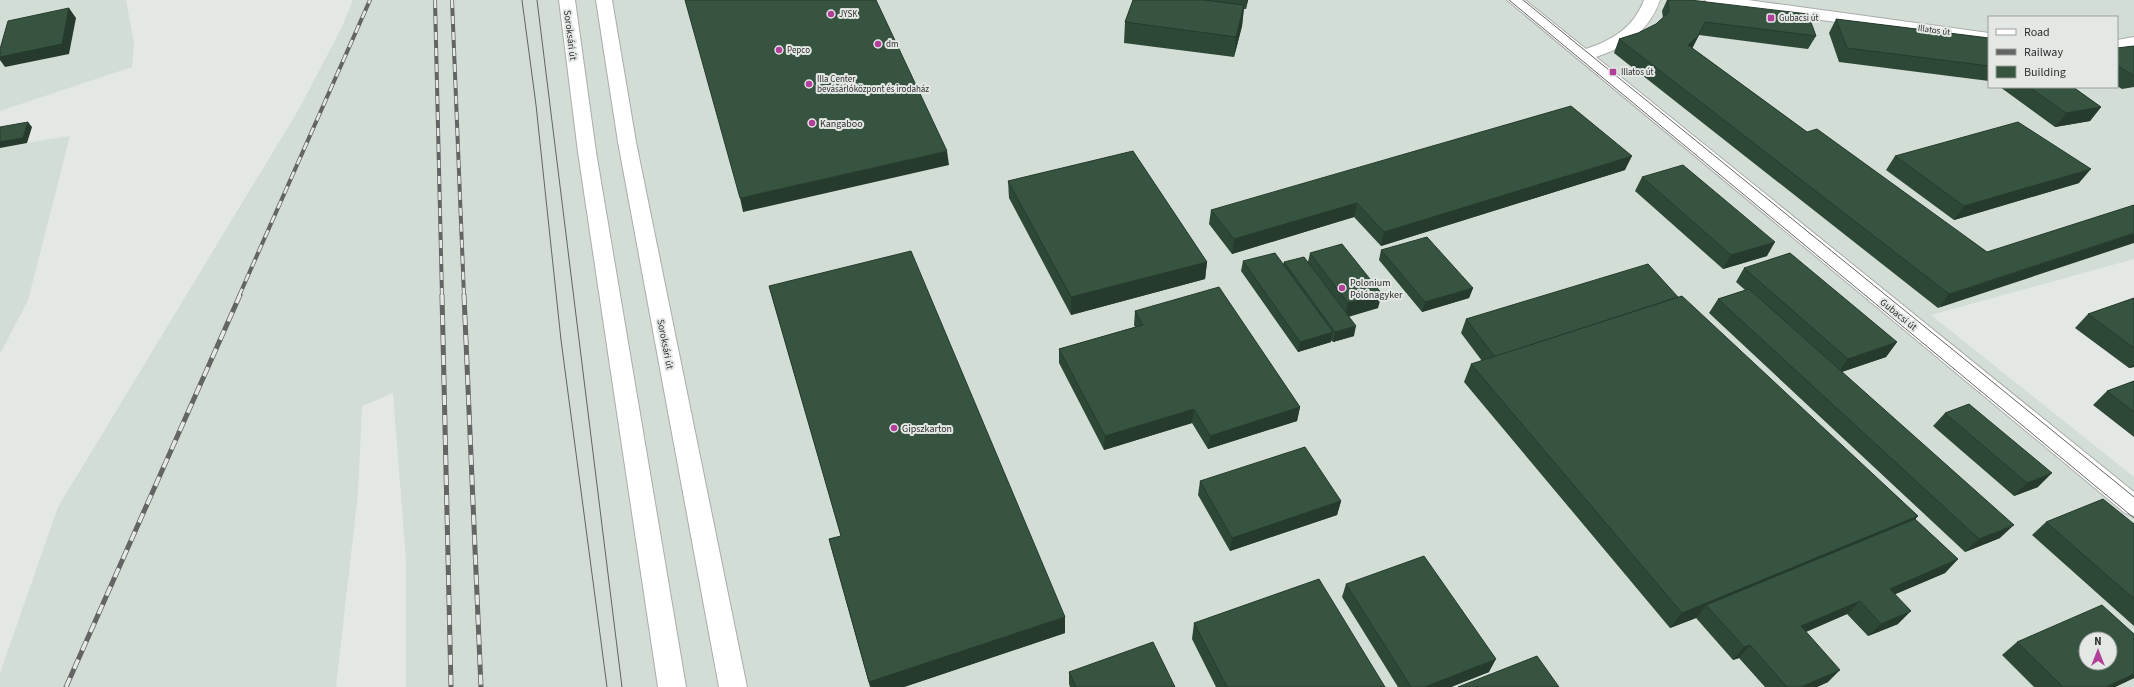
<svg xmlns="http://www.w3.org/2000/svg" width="2134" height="687" viewBox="0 0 2134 687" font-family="'Source Sans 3',sans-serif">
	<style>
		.built { fill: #d2ddd5; fill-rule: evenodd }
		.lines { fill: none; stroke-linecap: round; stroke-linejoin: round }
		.minor-casing { stroke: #aaadab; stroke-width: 2 }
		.tertiary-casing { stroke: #aaadab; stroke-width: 2 }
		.primary-casing { stroke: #aaadab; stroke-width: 2 }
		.minor { fill: #fff; fill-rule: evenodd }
		.tertiary { fill: #fff; fill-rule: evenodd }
		.primary { fill: #fff; fill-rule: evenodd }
		.tram { stroke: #626563; stroke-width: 1 }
		.rail-far1-casing { stroke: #626563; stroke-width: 4 }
		.rail-casing { stroke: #626563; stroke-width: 5 }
		.rail-far1 { stroke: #e4e8e5; stroke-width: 2.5; stroke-dasharray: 8; stroke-linecap: butt }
		.rail { stroke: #e4e8e5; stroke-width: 3.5; stroke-dasharray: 10; stroke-linecap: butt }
		.wall { fill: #2e4837 }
		.shaded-wall { fill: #263b2d }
		.building { fill: #365440; stroke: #263b2d; fill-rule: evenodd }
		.poi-dot { fill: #b2409b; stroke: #e4e8e5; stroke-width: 1.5 }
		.labels { text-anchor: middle; stroke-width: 4; stroke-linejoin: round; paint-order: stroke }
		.far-poi-label { font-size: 9px; fill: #2d2f2e; stroke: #e4e8e5; text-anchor: start }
		.far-street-label { font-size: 9px; fill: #2d2f2e; stroke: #e4e8e5 }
		.street-label { font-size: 10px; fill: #2d2f2e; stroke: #e4e8e5 }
		.poi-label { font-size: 10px; fill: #2d2f2e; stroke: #e4e8e5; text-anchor: start }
	</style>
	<rect width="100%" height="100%" fill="#e4e8e5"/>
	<g class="built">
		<path d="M0 0H126L134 44 132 67 0 111Z"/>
		<path d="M353 0H2134V259L1931 315 2134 477V687H406V561L393 393 362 406 358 493 336 687H0V673L58 507 299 109 342 27ZM1989 17H2117V87H1989ZM2086 639H2110V663H2086Z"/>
		<path d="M32 127 27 143 70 136 28 300 0 354V132Z"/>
	</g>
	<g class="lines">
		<g class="minor-casing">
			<path id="minor" d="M1507 0H1525L1586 49C1613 40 1634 27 1644 0H1660C1649 31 1626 47 1596 57L2134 492V516L2125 513Z"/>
		</g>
		<g class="tertiary-casing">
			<g id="tertiary">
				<path d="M1705 0H1748L1989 33V43L1713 5 1707 3Z"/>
				<path d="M2134 37V47L2117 50V40Z"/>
			</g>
		</g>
		<g class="primary-casing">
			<g id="primary">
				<path d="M559 0H575L596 152 686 687H658L578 152Z"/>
				<path d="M596 0H612L636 142 747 687H719L618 142Z"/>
			</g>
		</g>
		<use href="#minor" class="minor"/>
		<use href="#tertiary" class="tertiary"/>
		<use href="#primary" class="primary"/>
		<g class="tram">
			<path d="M522 0 536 105 561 340 607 687"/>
			<path d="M537 0 622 687"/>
			<path d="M1509 0 2134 518"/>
			<path d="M1523 0 2134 497"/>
		</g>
		<g class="rail-far1-casing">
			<g id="rail-far1">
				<path d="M435 0 442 296"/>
				<path d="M452 0 464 296"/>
				<path d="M239 296 370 0"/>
			</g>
		</g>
		<g class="rail-casing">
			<g id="rail">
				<path d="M442 295 451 687"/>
				<path d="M464 295 481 687"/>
				<path d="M66 687 240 295"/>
			</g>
		</g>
		<use href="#rail-far1" class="rail-far1"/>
		<use href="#rail" class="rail"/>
	</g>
	<g class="wall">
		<path d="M1133 0H1248L1246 9H1244L1242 26 1234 57 1124 43 1125 22Z"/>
		<path d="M1667 0H1690L1816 36 1808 49 1699 35 1692 48 1807 132 1987 252 1938 308 1614 53 1619 39 1638 33 1656 24 1663 18 1662 11Z"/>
		<path d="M1836 19 1989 38V81L1839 62 1829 33Z"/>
		<path d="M2134 46V87L2122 89 2117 86V48Z"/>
		<path d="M2000 87H2073L2101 107 2090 121 2055 127Z"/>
		<path d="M1895 156 2079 183 1954 220 1886 170Z"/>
		<path d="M1625 170 1381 246 1354 217 1232 254 1209 224 1211 210Z"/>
		<path d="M1642 177 1767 256 1723 269 1635 191Z"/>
		<path d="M1008 181 1207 262 1205 279 1071 315 1009 198Z"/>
		<path d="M1381 250 1473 288 1469 298 1422 312 1379 260Z"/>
		<path d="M1310 253 1378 308 1349 316 1354 336 1333 342 1331 340V342L1298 352 1241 271 1243 261 1283 264 1284 262H1308Z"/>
		<path d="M1744 268 1897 342 1886 357 1842 372 2000 538 1965 552 1709 313 1718 299 1745 290 1736 282Z"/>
		<path d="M769 286 1065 633 904 687H870L829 539 841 536Z"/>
		<path d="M1678 297 1918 516 1915 519 1958 559 1945 573 1895 594 1898 624 1868 636 1847 614 1806 632 1828 682 1817 687H1765L1739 658 1733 660 1696 618 1670 628 1464 382 1471 364 1482 361 1461 333 1466 319Z"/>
		<path d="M2134 298V367L2129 368 2075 328 2088 314Z"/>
		<path d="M1135 311 1300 407 1297 421 1208 449 1192 423 1104 450 1059 363V349L1135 327 1134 325Z"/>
		<path d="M2134 381V437L2093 405 2107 391Z"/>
		<path d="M1945 413 2038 487 2014 496 1933 426Z"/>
		<path d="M1200 481 1341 501 1337 515 1230 551 1198 495Z"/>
		<path d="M2046 522 2134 524V626L2032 535Z"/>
		<path d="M1346 584 1489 672 1451 687H1398L1342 597Z"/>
		<path d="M1194 623 1385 687H1216L1192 639Z"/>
		<path d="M2134 634V678L2115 687H2034L2002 655 2017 642Z"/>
		<path d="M1069 672 1175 687H1070L1069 684Z"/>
	</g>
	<g class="shaded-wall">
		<path d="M1247 0H1248L1246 9Z"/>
		<path d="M1244 5 1242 26 1234 57 1236 37Z"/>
		<path d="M69 8 76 18 69 54 5 67 0 60V57Z"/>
		<path d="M1705 22 1699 35 1692 49 1688 45Z"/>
		<path d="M2101 107 2090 121 2055 127 2066 113Z"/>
		<path d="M28 122 32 127 27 143 0 148V142Z"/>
		<path d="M947 151 949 165 743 212 740 198Z"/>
		<path d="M1632 156 1625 170 1381 246 1384 232Z"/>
		<path d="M2091 169 2079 183 1954 220 1964 206Z"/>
		<path d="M1357 203 1354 217 1232 254 1234 239Z"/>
		<path d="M2134 233V243L1938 308 1949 294Z"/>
		<path d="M1775 242 1767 256 1723 269 1731 255Z"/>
		<path d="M1207 262 1205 279 1071 315V297Z"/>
		<path d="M1473 288 1469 298 1422 312 1425 302Z"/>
		<path d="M1382 294 1378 308 1345 318 1348 303Z"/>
		<path d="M1356 326 1354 336 1333 342 1335 332Z"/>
		<path d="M1333 332 1331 342 1298 352 1300 342Z"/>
		<path d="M1897 342 1886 357 1838 373 1848 359Z"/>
		<path d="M2134 364V367L2129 368Z"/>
		<path d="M1300 407 1297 421 1208 449 1210 436Z"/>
		<path d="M1194 409 1192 423 1104 450 1105 436Z"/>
		<path d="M2052 473 2038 487 2014 496 2027 483Z"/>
		<path d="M1341 501 1337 515 1230 551 1232 538Z"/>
		<path d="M1918 516 1903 533 1706 605 1696 618 1670 628 1682 613Z"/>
		<path d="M2014 525 2000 538 1965 552 1979 539Z"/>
		<path d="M1958 559 1945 573 1877 602 1890 589Z"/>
		<path d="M1860 601 1847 614 1789 639 1801 626Z"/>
		<path d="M1911 611 1898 624 1868 636 1881 624Z"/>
		<path d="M1065 617V633L904 687H871L869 682Z"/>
		<path d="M1750 645 1739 658 1733 660 1744 647Z"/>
		<path d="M1496 659 1489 672 1451 687H1425Z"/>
		<path d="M1840 670 1828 682 1817 687H1801Z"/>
		<path d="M2134 674V678L2115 687H2106Z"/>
	</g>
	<g class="building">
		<path d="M685 0H876L947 151 740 198Z"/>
		<path d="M1133 0H1204L1244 5 1236 37 1125 22Z"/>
		<path d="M1668 0H1690L1808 14 1816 36 1705 22 1698 36 1688 45 1807 132 1817 129 1987 252 2134 205V233L1949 294 1619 39 1638 33 1656 24 1669 12Z"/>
		<path d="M69 8 62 44 0 57V49L8 21Z"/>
		<path d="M1836 19 1989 38V66L1847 48Z"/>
		<path d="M2134 46V75H2132L2117 65V48Z"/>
		<path d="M2029 87H2073L2101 107 2066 113Z"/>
		<path d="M1571 106 1632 156 1384 232 1357 203 1234 239 1211 210Z"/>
		<path d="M28 122 23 138 0 142V127Z"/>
		<path d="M2018 122 2091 169 1964 206 1895 156Z"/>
		<path d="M1133 151 1207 262 1071 297 1008 181Z"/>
		<path d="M1683 165 1775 242 1731 255 1642 177Z"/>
		<path d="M1427 237 1473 288 1425 302 1381 250Z"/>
		<path d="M1342 244 1382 294 1348 303 1310 253Z"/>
		<path d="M911 251 1065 617 869 682 829 539 841 536 769 286Z"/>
		<path d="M1275 253 1333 332 1300 342 1243 261Z"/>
		<path d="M1790 253 1897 342 1848 359 1744 268Z"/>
		<path d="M1304 257 1356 326 1335 332 1284 262Z"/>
		<path d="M1648 264 1678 297 1495 357 1466 319Z"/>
		<path d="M1219 287 1300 407 1210 436 1194 409 1105 436 1059 349 1143 325 1135 311Z"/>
		<path d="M1749 289 2014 525 1979 539 1718 299Z"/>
		<path d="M1682 296 1918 516 1682 613 1471 364Z"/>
		<path d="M2134 298V348L2088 314Z"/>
		<path d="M2134 381V412L2107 391Z"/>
		<path d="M1969 404 2052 473 2027 483 1945 413Z"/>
		<path d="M1305 447 1341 501 1232 538 1200 481Z"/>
		<path d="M2103 499 2134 524V599L2046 522Z"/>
		<path d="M1915 519 1958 559 1890 589 1911 611 1881 624 1860 601 1801 626 1840 670 1801 687H1787L1750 645 1744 647 1706 605Z"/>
		<path d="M1424 556 1496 659 1425 687H1411L1346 584Z"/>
		<path d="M1319 579 1385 687H1227L1194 623Z"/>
		<path d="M2102 605 2134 634V674L2106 687H2063L2017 642ZM2086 639H2110V663H2086Z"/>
		<path d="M1153 642 1175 687H1076L1069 672Z"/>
		<path d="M1537 656 1559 687H1458Z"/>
	</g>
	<g class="poi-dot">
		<circle cx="831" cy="14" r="4"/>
		<rect x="1767" y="14" width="8" height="8" rx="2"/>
		<circle cx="878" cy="44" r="4"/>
		<circle cx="779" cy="50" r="4"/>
		<rect x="1609" y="68" width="8" height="8" rx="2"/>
		<circle cx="809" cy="84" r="4"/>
		<circle cx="812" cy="123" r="4"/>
		<circle cx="1342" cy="288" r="4"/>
		<circle cx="894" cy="428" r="4"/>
	</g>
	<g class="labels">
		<g class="far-poi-label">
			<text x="839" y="17">JYSK</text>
			<text x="1779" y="21">Gubacsi út</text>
			<text x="886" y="47">dm</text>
			<text x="787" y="53">Pepco</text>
			<text x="1621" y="75">Illatos út</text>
			<text x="817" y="82">Illa Center<tspan x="817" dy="10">bevásárlóközpont és irodaház</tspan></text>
		</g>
		<g class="far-street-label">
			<text transform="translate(1934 30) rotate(8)" y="3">Illatos út</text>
		</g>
		<g class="street-label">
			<text transform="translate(571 35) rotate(83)" y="4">Soroksári út</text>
			<text transform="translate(1899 314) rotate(39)" y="4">Gubacsi út</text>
			<text transform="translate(666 344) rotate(79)" y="4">Soroksári út</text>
		</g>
		<g class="poi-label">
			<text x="820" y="127">Kangaboo</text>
			<text x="1350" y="286">Polonium<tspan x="1350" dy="12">Pólónagyker</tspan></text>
			<text x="902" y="432">Gipszkarton</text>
		</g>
	</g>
	<rect x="1988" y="16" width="130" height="72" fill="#e4e8e5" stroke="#9b9e9c"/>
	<rect x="1996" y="29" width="20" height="6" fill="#ffffff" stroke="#9b9e9c"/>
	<text x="2024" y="36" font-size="12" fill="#2d2f2e">Road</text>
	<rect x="1996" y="49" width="20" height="6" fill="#626563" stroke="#9b9e9c"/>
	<text x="2024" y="56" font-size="12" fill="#2d2f2e">Railway</text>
	<rect x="1996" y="66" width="20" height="12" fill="#365440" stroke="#9b9e9c"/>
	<text x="2024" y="76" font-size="12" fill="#2d2f2e">Building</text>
	<g transform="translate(2098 651)"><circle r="19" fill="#e4e8e5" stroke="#9b9e9c"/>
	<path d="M0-3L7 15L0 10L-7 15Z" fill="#b2409b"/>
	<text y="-6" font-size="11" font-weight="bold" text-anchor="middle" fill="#2d2f2e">N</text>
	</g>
</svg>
